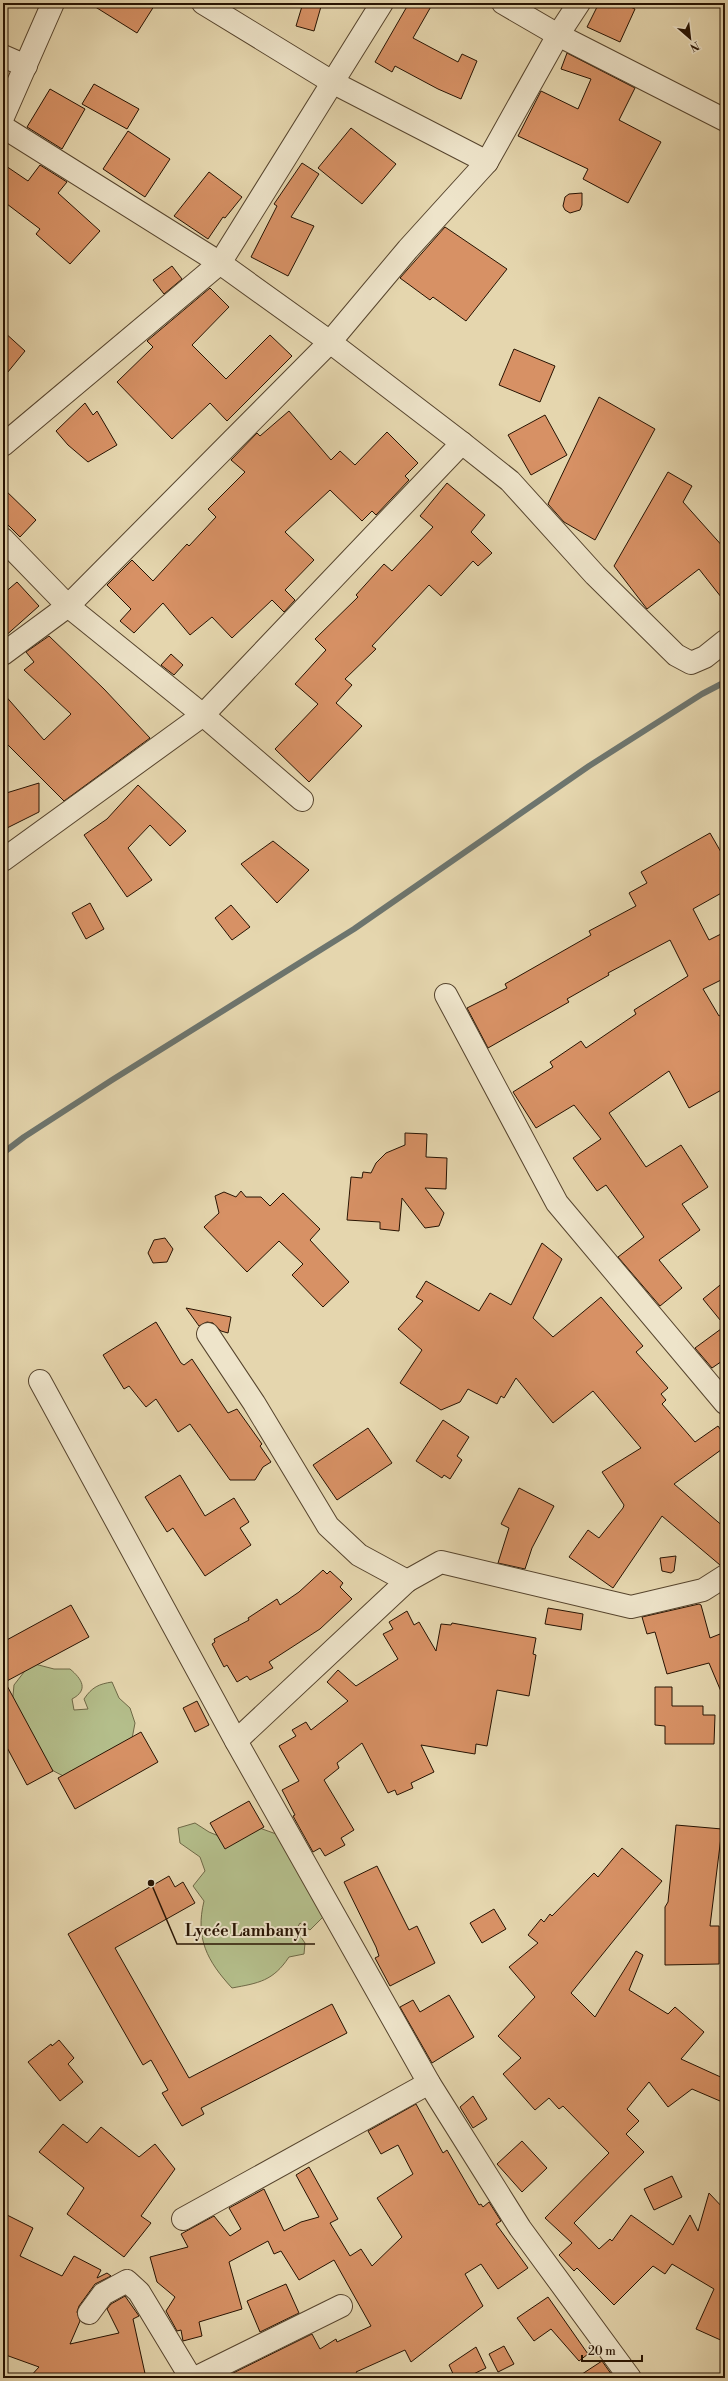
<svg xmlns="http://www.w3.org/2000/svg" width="728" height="2381" viewBox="0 0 728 2381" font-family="'Libre Bodoni',serif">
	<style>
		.green { fill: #b4be8b; stroke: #6e6846 }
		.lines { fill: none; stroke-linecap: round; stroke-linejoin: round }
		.stream { stroke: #6d756e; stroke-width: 6 }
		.building { fill: #d79165; stroke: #271302 }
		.minor-casing { stroke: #56442d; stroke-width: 24 }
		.minor { stroke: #eee4ca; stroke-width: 22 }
		.leader { fill: none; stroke: #271302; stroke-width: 1.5 }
		.callout-dot { fill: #271302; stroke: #eee4ca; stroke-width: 1.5 }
		.callout-label { font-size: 16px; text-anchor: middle; font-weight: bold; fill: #271302; stroke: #eee4ca; stroke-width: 4; stroke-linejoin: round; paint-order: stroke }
	</style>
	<rect width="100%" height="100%" fill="#e5d6ae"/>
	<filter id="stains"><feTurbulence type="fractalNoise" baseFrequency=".005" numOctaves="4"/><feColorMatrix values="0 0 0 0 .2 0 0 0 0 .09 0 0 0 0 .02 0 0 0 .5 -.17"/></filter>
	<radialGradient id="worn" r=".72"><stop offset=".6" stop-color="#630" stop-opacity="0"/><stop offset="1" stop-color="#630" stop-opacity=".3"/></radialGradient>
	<g class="green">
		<path d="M31 1663 54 1669H70C82 1679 89 1690 72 1699L74 1710 88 1709 84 1699C92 1687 99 1684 112 1682L119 1698 130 1708 135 1723 131 1744 69 1779 44 1766 12 1706 14 1685Z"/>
		<path d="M195 1823 209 1832 226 1839 254 1826 279 1835 326 1914 310 1930 300 1923 296 1930 305 1943 304 1954 289 1957C273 1981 259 1983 232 1988 207 1961 195 1938 204 1901L193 1886 205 1871 200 1857 180 1843 178 1828Z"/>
	</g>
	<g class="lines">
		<path class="stream" d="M3 1153 24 1137 112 1080 354 929 589 766 702 694 725 682"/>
	</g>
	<g class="building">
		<path d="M89 3H156L137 33Z"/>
		<path d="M303 3H322L314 31 296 26Z"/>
		<path d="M409 3H433L413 38 458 62 462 54 477 61 461 99 438 89 395 66 392 72 375 62Z"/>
		<path d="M599 3H622L635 9 620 42 587 27Z"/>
		<path d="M567 53 635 88 619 120 661 142 628 203 583 179 588 169 518 136 541 91 578 109 591 79 561 69Z"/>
		<path d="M94 84 139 109 127 129 82 104Z"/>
		<path d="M50 89 85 109 62 149 27 127Z"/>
		<path d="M351 128 396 164 362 204 318 168Z"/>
		<path d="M128 131 170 159 145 197 103 169Z"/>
		<path d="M302 163 319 174 291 217 314 226 288 276 251 257 277 206 274 204Z"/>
		<path d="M3 164 28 181 40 165 67 182 58 193 100 231 70 264 36 234 40 229 3 201Z"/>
		<path d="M209 172 242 197 225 218 223 217 208 239 174 216Z"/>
		<path d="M582 193V205L580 210 570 213 565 210 563 206 565 197 569 194Z"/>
		<path d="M445 227 507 269 466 321 433 297 430 300 400 278Z"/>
		<path d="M172 266 182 279 164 294 153 280Z"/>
		<path d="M210 288 229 307 192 345 226 379 270 335 292 356 227 421 210 403 172 439 117 382 153 347 147 341Z"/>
		<path d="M3 331 25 351 3 378Z"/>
		<path d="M514 349 555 366 540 402 499 385Z"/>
		<path d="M599 397 655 429 595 540 564 522 548 504Z"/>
		<path d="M85 403 93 415 97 411 117 445 88 462 68 445 56 431Z"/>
		<path d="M289 411 331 460 340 451 355 465 387 432 418 463 405 476 409 480 376 515 372 511 362 521 330 490 285 532 314 560 285 590 295 600 284 612 272 600 232 638 212 617 190 635 163 603 134 633 120 621 131 609 107 585 132 560 153 581 187 544 189 546 216 517 208 509 245 472 231 460 257 433 260 436Z"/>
		<path d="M545 415 567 455 531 475 508 435Z"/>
		<path d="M668 472 692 486 683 502 725 549V602L699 569 647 609 614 566Z"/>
		<path d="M447 483 485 515 471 532 492 553 478 566 473 561 441 596 429 585 372 646 376 649 345 679 352 685 336 703 362 726 309 782 275 749 318 704 295 684 326 650 315 639 358 597 356 595 384 564 392 571 433 527 420 516Z"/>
		<path d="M3 488 36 520 20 537 3 520Z"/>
		<path d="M17 582 39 606 3 638V594Z"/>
		<path d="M49 636 104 689 150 738 64 801 3 740V693L44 740 71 714 24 670 34 662 26 652Z"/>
		<path d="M171 654 183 665 174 675 161 665Z"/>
		<path d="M39 783V812L3 830V794Z"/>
		<path d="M138 785 186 831 170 846 150 825 128 848 152 880 127 897 84 835 107 819Z"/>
		<path d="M710 833 725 859V891L693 909 709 940 725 932V978L703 989 719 1016 725 1013V1088L689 1108 669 1071 609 1113 646 1167 681 1145 708 1187 682 1204 700 1230 659 1260 682 1288 660 1306 618 1257 644 1237 606 1185 597 1191 573 1158 601 1139 574 1105 536 1128 513 1092 553 1067 550 1062 581 1041 586 1048 636 1014 634 1010 688 976 670 940 608 973 609 975 567 999 569 1002 488 1048 467 1008 507 988 505 984 591 935 589 931 636 906 629 893 647 883 641 872Z"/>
		<path d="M273 841 309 870 277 903 241 864Z"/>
		<path d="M90 903 104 929 86 939 72 913Z"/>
		<path d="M231 905 250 927 232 940 215 918Z"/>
		<path d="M405 1133 427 1134 426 1157 447 1158 446 1189 425 1188 444 1213 439 1226 425 1228 402 1198 399 1231 380 1229V1222L347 1220 351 1177 362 1178 363 1172 371 1173 376 1163 386 1153 405 1145Z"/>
		<path d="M241 1191 246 1197H261L270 1206 283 1193 320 1229 310 1240 349 1282 323 1307 292 1275 303 1264 279 1241 247 1272 204 1227 219 1213 215 1196 224 1192 236 1197Z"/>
		<path d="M165 1238 173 1249 167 1262 153 1263 148 1253 154 1240Z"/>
		<path d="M542 1243 562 1259 533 1318 553 1337 601 1297 643 1346 636 1352 668 1388 661 1394 666 1400 662 1404 695 1442 718 1426 725 1436V1447L674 1484 725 1528V1564L720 1565 662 1516 613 1588 569 1557 588 1530 599 1538 623 1508 624 1505 602 1472 641 1448 593 1391 553 1423 516 1378 504 1398 501 1396 497 1404 468 1389 460 1402 441 1410 400 1383 422 1350 398 1329 423 1301 416 1297 426 1281 479 1311 490 1293 511 1305Z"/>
		<path d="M725 1281V1359L712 1368 695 1348 725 1326 703 1299Z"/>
		<path d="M186 1308 231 1317 228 1333 221 1331 213 1323 207 1322 199 1326Z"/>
		<path d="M156 1322 181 1363 184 1365 192 1359 228 1413 237 1409 262 1444 260 1446 271 1462 263 1467 255 1480H230L190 1424 178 1432 156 1399 146 1407 129 1386 124 1389 103 1355Z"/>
		<path d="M443 1420 469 1437 457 1456 462 1460 450 1479 444 1475 442 1478 416 1461Z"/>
		<path d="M368 1428 392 1463 337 1500 313 1465Z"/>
		<path d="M180 1475 205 1516 234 1498 249 1522 240 1528 251 1545 205 1576 173 1528 167 1532 145 1497Z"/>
		<path d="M519 1488 554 1506 532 1548 525 1569 498 1563 509 1528 501 1524Z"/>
		<path d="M676 1556 674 1571 671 1573 662 1571 660 1558Z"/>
		<path d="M323 1570 327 1574 330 1571 343 1583 340 1587 352 1599 320 1629 269 1662 273 1668 250 1680 247 1676 237 1682 227 1665 224 1667 212 1644 215 1642 214 1639 249 1620 248 1618 277 1599 280 1605 299 1592Z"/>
		<path d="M699 1604 701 1605 710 1638 725 1632V1701L709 1663 667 1674 655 1632 647 1634 642 1617Z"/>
		<path d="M71 1605 89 1637 5 1682 53 1771 27 1785 3 1740V1642Z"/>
		<path d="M548 1608 583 1614 581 1630 545 1624Z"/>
		<path d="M407 1611 414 1625 419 1622 436 1651 441 1624 451 1625 452 1623 536 1638 533 1654 536 1655 529 1696 497 1690 487 1746 476 1744 475 1754 421 1745 434 1772 411 1783 413 1788 397 1795 395 1790 388 1793 362 1743 337 1763 339 1768 324 1780 354 1830 341 1838 345 1845 325 1856 320 1848 313 1852 293 1816 295 1815 282 1790 299 1781 279 1746 296 1736 292 1730 306 1722 311 1730 348 1701 327 1682 338 1670 356 1686 398 1659 383 1634 393 1629 389 1622Z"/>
		<path d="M655 1687H672V1706H703V1715H715L714 1744H665V1726L655 1725Z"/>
		<path d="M197 1701 209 1725 195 1732 183 1708Z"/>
		<path d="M141 1732 158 1762 75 1809 58 1778Z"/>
		<path d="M249 1801 264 1827 225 1849 210 1823Z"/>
		<path d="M676 1825 722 1829 710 1926H719V1964L665 1965V1907L668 1902Z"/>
		<path d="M622 1848 662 1881 571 1993 595 2017 636 1951 643 1955 629 1990 668 2014 675 2007 704 2032 681 2059 725 2079V2089L720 2101 692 2089 668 2107 649 2082 627 2109 639 2121 626 2134 644 2152 574 2223 599 2249 610 2239 612 2241 631 2215 673 2245 690 2215 698 2231 709 2193 725 2210V2342L696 2329 714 2289 672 2264 665 2274 653 2266 614 2305 577 2268 574 2271 559 2255 572 2243 545 2218 609 2153 563 2106 559 2109 549 2098 535 2110 503 2074 521 2058 498 2036 535 1997 509 1967 538 1943 528 1935 541 1919 544 1922 550 1914 552 1916 594 1873 598 1877Z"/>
		<path d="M377 1866 409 1930 417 1926 435 1963 390 1986 375 1958 379 1956 376 1947 344 1882Z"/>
		<path d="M169 1876 175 1887 183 1882 195 1903 115 1948 189 2078 332 2004 347 2033 201 2108 204 2114 182 2126 162 2093 168 2090 151 2060 143 2065 68 1934Z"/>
		<path d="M494 1909 506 1929 482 1943 470 1923Z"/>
		<path d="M449 1995 474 2037 432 2063 400 2007 413 2000 420 2012Z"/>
		<path d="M59 2040 74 2058 68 2064 83 2082 60 2101 28 2062 51 2044 52 2046Z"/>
		<path d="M473 2096 487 2119 473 2128 460 2107Z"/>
		<path d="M416 2104 443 2153 447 2150 479 2205 481 2204 483 2207 489 2202 501 2221 496 2224 528 2268 498 2289 481 2264 465 2274 483 2306 411 2362 405 2350 356 2372 360 2378H223L312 2334 320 2349 336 2339 337 2342 371 2326 334 2260 299 2280 281 2251 274 2254 268 2241 229 2262 242 2309 199 2322 202 2336 183 2341 181 2330 177 2331 166 2311 175 2297 157 2282 150 2257 188 2247 181 2234 214 2216 230 2236 241 2229 229 2208 264 2189 284 2231 301 2222 319 2217 296 2175 309 2167 338 2219 330 2223 350 2256 361 2249 372 2266 402 2237 377 2198 413 2174 398 2145 381 2154 368 2131Z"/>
		<path d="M63 2124 87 2143 101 2127 139 2157 155 2144 175 2169 141 2216 151 2223 124 2257 67 2214 84 2188 39 2152Z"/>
		<path d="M522 2141 547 2168 522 2192 497 2164Z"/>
		<path d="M672 2176 682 2197 654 2210 644 2189Z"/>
		<path d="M3 2213 33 2228 20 2256 62 2276 74 2256 101 2270 97 2278 107 2273 111 2276 95 2284 79 2306 77 2312 80 2321 70 2344 119 2333 107 2309 111 2304 125 2296 139 2316 133 2319 146 2378H29L39 2367 3 2354Z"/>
		<path d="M286 2284 299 2313 260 2332 247 2301Z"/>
		<path d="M548 2297 588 2354 579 2361 551 2329 534 2341 517 2318Z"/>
		<path d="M504 2346 514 2364 498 2372 489 2354Z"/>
		<path d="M476 2347 486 2368 465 2378H455L449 2365Z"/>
		<path d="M602 2361 614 2378H576Z"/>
	</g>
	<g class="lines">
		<g class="minor-casing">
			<g id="minor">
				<path d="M203 3 332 82 487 162"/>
				<path d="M503 3 558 35 725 120"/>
				<path d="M3 56 26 66"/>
				<path d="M3 117 53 3"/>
				<path d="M3 127 220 263 330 342 462 443 510 481 595 575 676 655 691 663 705 657 725 641"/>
				<path d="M3 445 220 263 382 3"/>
				<path d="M3 539 68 606 203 715 302 800"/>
				<path d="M3 654 68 606 330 342 408 249 487 162 558 35 579 3"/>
				<path d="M3 860 203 715 462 443"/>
				<path d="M446 995 557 1203 725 1403"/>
				<path d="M208 1334 254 1403 328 1526 359 1555 407 1581"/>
				<path d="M40 1381 236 1741 429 2083 520 2228 630 2378"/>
				<path d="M236 1741 407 1581 441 1562 631 1607 703 1590 725 1576"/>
				<path d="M183 2219 429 2083"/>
				<path d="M89 2313 103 2294 127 2281 139 2292 191 2378"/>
				<path d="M195 2378 341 2306"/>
			</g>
		</g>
		<use href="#minor" class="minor"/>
	</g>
	<path class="leader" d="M151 1883L177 1944H315"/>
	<circle class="callout-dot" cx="151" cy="1883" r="4"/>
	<g class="callout-label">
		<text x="246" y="1936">Lycée Lambanyi</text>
	</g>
	<rect width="728" height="2381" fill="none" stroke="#e5d6ae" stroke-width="16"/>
	<rect x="4" y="4" width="720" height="2373" fill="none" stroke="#271302" stroke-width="2"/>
	<rect x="8" y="8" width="712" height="2365" fill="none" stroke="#271302"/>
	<g transform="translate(690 38) rotate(152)" stroke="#eee4ca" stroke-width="3" paint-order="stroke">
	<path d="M0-3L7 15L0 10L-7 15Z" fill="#271302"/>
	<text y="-6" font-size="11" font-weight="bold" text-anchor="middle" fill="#271302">N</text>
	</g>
	<path d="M582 2355v6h60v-6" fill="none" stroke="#271302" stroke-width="2"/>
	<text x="588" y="2355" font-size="12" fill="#271302" stroke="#eee4ca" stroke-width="3" paint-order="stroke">20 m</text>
	<rect width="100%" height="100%" filter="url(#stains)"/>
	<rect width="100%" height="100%" fill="url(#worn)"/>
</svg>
